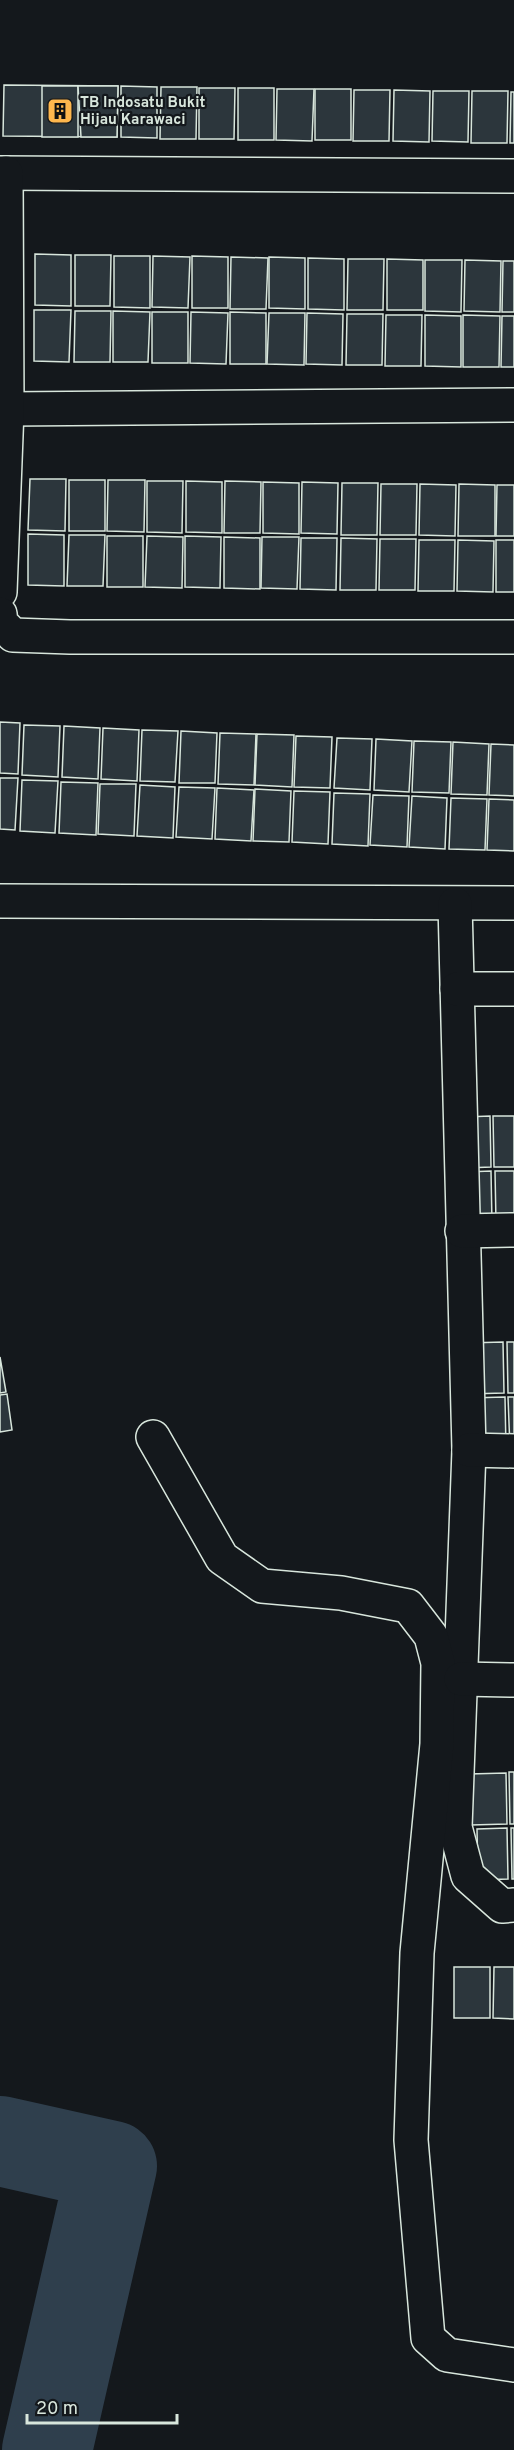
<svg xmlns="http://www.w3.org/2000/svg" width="514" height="2450" viewBox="0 0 514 2450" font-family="Overpass,sans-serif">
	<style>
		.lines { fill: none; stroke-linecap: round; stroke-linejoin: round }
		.river { stroke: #2f3f4d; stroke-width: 90 }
		.building { fill: #2c363c; stroke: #d8e6dc; stroke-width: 1.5 }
		.minor-casing { stroke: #d8e6dc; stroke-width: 36 }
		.minor { stroke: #14181c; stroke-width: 33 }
		.labels { text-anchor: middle; stroke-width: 4.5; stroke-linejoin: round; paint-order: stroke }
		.poi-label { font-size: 15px; font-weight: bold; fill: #d8e6dc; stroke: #14181c; text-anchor: start }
	</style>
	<rect width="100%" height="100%" fill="#14181c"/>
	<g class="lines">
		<path class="river" d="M0 2141 112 2166 47 2450"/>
	</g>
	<g class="building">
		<path d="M4 85 118 86 117 137 3 136Z"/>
		<rect x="42" y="86" width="36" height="51"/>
		<path d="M78 86H118L117 137H81Z"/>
		<path d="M121 86 157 87V138L121 137Z"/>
		<path d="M161 87H197L196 139H160Z"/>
		<path d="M199 88H235L234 139H199Z"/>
		<rect x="238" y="88" width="36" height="52"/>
		<path d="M277 89H314L312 141 276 140Z"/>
		<rect x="315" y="89" width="36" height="51"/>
		<path d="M354 90H390L389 141H353Z"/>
		<path d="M394 90 430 91 429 142 393 141Z"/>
		<path d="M433 91H469L468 142 432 141Z"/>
		<path d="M472 91H508L507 143H471Z"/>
		<path d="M511 92H514V143H510Z"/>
		<path d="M35 254 71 255V306L35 305Z"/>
		<path d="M75 255H111L110 306H75Z"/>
		<path d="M114 256H150V308L114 307Z"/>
		<path d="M153 256 190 257 188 308 152 307Z"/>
		<path d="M192 256 228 257V308H192Z"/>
		<path d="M231 257 268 258 266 309H230Z"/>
		<path d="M269 257 305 258V309L269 308Z"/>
		<path d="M308 258 344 259V310L308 309Z"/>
		<path d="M348 259H384L383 310H347Z"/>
		<path d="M387 259 423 260V310H387Z"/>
		<path d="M425 260H462L461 312 425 311Z"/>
		<path d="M465 260 501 261 500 312 464 311Z"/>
		<path d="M503 261H514V312H502Z"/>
		<path d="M34 310H71L69 362 34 361Z"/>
		<path d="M75 311H111L110 362H74Z"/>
		<path d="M113 311 150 312 148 362H113Z"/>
		<rect x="152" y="312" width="36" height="51"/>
		<path d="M191 312 228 313 226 364 190 363Z"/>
		<path d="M230 312 266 313V364H230Z"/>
		<path d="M269 313H305L304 365 267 364Z"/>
		<path d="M307 313 343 314 342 365 306 364Z"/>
		<path d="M347 314H383L382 365H346Z"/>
		<path d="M386 315H422L421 366H385Z"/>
		<path d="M425 315 461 316V367L425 366Z"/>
		<path d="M463 315 500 316 499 367H463Z"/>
		<path d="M502 316H514V367H501Z"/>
		<path d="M30 479H66L65 531 28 530Z"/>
		<rect x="69" y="480" width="36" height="51"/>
		<path d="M108 480H145L144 532 107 531Z"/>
		<path d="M147 481H183L182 533 147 532Z"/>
		<path d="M186 481 222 482V533L186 532Z"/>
		<path d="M225 481 261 482 260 533H224Z"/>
		<path d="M263 482 299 483V534L263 533Z"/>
		<path d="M302 482 338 483 337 534 301 533Z"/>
		<path d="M342 483H378L377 535H341Z"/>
		<path d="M381 484H417L416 535H380Z"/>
		<path d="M420 484 456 485 455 536 419 535Z"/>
		<path d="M459 484 495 485V536H458Z"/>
		<path d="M497 485H514V536H496Z"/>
		<path d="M28 534 64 535V586L28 585Z"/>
		<path d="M69 535H105L103 586H67Z"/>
		<rect x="107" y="536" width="36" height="51"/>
		<path d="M147 536 183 537 182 588 145 587Z"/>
		<path d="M185 536 221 537 220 588 185 587Z"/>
		<path d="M224 537 260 538V589L224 588Z"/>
		<path d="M262 537H299L297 589 261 588Z"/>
		<path d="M301 538H337L336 590 300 589Z"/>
		<path d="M341 538 377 539 376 590H340Z"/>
		<path d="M380 539H416L415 590H379Z"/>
		<path d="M419 540H455L454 591H418Z"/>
		<path d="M458 540 494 541 493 592 457 591Z"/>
		<rect x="496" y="540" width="18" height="52"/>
		<path d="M0 722 20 723 18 774 0 773Z"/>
		<path d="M24 725 60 726 58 777 22 775Z"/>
		<path d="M64 726 100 728 98 779 62 777Z"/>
		<path d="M103 728 139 730 137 781 101 779Z"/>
		<path d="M142 730 178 731 175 782 140 781Z"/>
		<path d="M181 731 217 733 215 783H179Z"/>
		<path d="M220 733 256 734 254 785 218 784Z"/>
		<path d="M257 734 294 735 292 787 255 785Z"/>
		<path d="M296 736 332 737 330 788 294 787Z"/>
		<path d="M337 738 372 739 370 790 334 788Z"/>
		<path d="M376 739 412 741 409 792 374 790Z"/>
		<path d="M414 741 451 742 449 793 412 792Z"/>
		<path d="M453 742 489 744 487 795 451 794Z"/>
		<path d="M491 744 514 745V796L489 795Z"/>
		<path d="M0 778H18L15 830 0 829Z"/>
		<path d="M22 780 58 781 55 833 20 831Z"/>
		<path d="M61 782 98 783 96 835 59 833Z"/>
		<path d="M100 784H136L134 836 98 834Z"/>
		<path d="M140 785 175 787 173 838 137 836Z"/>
		<path d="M179 787 215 788 212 839 176 837Z"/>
		<path d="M217 788 254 790 251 841 215 839Z"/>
		<path d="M255 789 291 791 289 842 253 841Z"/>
		<path d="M294 791 330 792 328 844 292 842Z"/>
		<path d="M334 793 370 794 368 846 332 844Z"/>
		<path d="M373 795 409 796 407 847 370 845Z"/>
		<path d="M412 796 447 798 445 849 409 847Z"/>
		<path d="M451 798 487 799 485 850 449 849Z"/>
		<path d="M489 799 514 800V851L487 850Z"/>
		<path d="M490 1116 491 1167 466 1168 465 1117Z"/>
		<path d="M493 1116H514V1167H494Z"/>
		<path d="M491 1171 492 1223H467L466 1172Z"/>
		<path d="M495 1171H514V1222L496 1223Z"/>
		<path d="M503 1342 504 1393 468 1394 467 1343Z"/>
		<path d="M507 1342H514V1393H508Z"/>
		<path d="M0 1357 6 1392 0 1393Z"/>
		<path d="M7 1394 12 1430 0 1432V1395Z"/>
		<path d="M505 1397 506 1449H470L468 1398Z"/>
		<path d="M508 1397H514V1449H510Z"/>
		<path d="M509 1772H514V1824H510Z"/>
		<path d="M506 1773 507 1824 471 1825 469 1774Z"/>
		<path d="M507 1828 508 1879 478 1880 477 1829Z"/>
		<path d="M511 1828H514V1879H512Z"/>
		<rect x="454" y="1967" width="36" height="51"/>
		<path d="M494 1967H514V2019L493 2018Z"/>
	</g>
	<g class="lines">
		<g class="minor-casing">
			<g id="minor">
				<path d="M0 173 514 176"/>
				<path d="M7 409 514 405"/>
				<path d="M0 592 7 409 6 173"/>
				<path d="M0 614 1 623 13 635 70 637H514"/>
				<path d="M0 901 514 903"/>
				<path d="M455 904 469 1450 455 1827 468 1876 502 1906 514 1905"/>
				<path d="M457 989H514"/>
				<path d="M462 1231 514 1230"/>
				<path d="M153 1437 222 1558 262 1586 341 1593 408 1606 431 1636 438 1663 437 1744 417 1953 411 2140 428 2338 447 2355 514 2365"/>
				<path d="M469 1450 514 1451"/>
				<path d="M461 1679 514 1680"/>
			</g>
		</g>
		<use href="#minor" class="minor"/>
	</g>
	<defs>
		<g id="building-square" transform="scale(1.35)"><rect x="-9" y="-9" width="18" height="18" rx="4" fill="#ffb74d" stroke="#14181c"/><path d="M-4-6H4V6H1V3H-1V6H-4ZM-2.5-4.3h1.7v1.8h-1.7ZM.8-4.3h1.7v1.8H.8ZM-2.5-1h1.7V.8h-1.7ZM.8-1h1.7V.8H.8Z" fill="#111"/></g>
	</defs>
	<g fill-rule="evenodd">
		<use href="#building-square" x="60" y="111"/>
	</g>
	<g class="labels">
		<g class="poi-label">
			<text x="80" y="107">TB Indosatu Bukit<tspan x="80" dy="17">Hijau Karawaci</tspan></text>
		</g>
	</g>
	<path d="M27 2414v9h150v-9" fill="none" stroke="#d8e6dc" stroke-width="3"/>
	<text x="36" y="2414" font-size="18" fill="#d8e6dc" stroke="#14181c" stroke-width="4.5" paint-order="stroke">20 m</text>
</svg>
